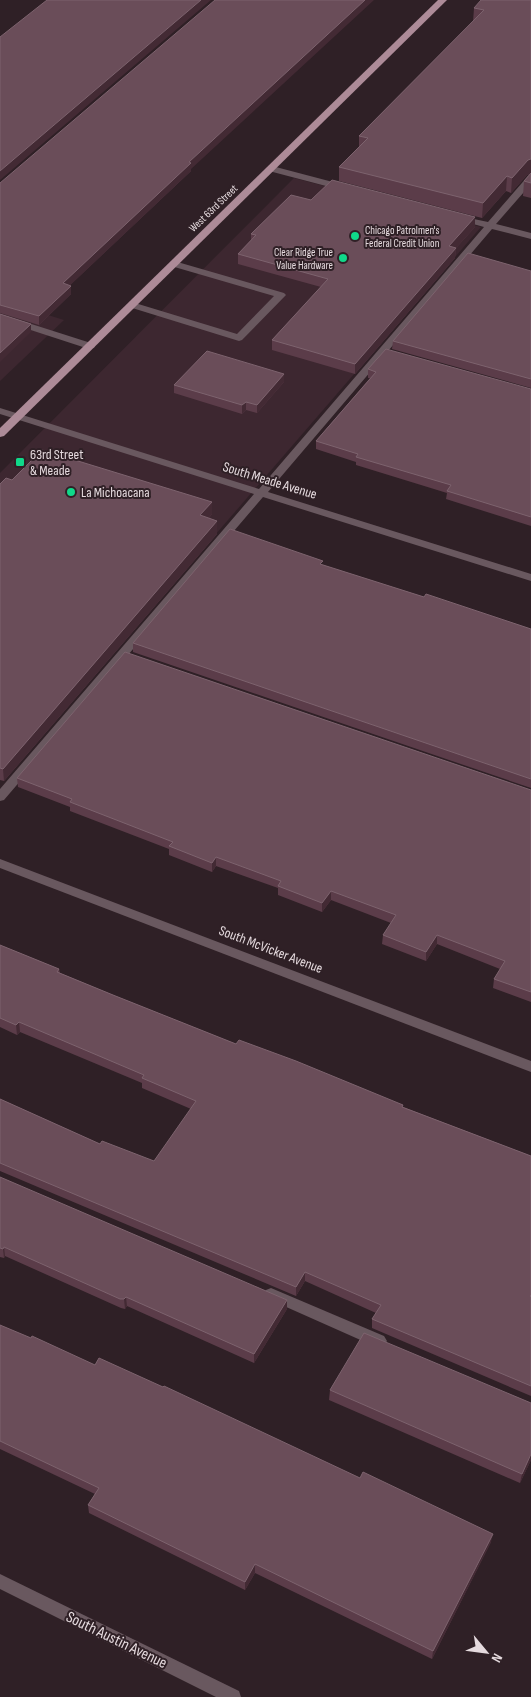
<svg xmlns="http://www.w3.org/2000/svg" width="531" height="1697" viewBox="0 0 531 1697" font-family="'Sofia Sans Condensed',sans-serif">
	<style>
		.built { fill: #3d2730 }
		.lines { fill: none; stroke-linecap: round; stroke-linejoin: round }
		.minor { fill: #69585f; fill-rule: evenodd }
		.major { fill: #ad8b98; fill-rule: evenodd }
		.wall { fill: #5b3c49 }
		.shaded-wall { fill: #432a34 }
		.building { fill: #6a4d59; stroke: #7d636e }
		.poi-dot { fill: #10d98a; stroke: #2f2026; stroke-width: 2 }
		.labels { text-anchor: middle; stroke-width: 4; stroke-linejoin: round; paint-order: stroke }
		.far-street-label { font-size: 11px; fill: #e5dade; stroke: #2f2026 }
		.far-poi-label { font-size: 11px; fill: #e5dade; stroke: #2f2026; text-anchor: start }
		.poi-label { font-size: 14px; fill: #e5dade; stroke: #2f2026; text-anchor: start }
		.street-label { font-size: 14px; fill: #e5dade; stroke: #2f2026 }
		.near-street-label { font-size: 16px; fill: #e5dade; stroke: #2f2026 }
	</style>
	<rect width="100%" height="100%" fill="#2f2026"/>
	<g class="built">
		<path d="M294 178 481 227 89 681 0 650V473Z"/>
		<path d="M0 300 64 320 0 381Z"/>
	</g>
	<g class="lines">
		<g class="minor">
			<path d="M272 166 348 186 350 188 345 191 269 171V167Z"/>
			<path d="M531 175V184L496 224 531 233V239L492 229 268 492 531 574V581L263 497 4 800 0 801V789L254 494 0 414V408L259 489 484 227 455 219V215L488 222 528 176Z"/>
			<path d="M174 261 284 293 286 295 242 340 239 341 129 307V303H135L237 334 274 296 171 266V262Z"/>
			<path d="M0 314 94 344 95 346 94 348H86L0 320Z"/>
			<path d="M0 859 531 1061V1072L0 868Z"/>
			<path d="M271 1288 384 1336 387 1341 384 1346 379 1347 374 1346 266 1298 264 1294 266 1290Z"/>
			<path d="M0 1574 239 1691 241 1697H216L0 1589Z"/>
		</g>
		<path class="major" d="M438 0H447L4 436 0 437V428Z"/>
	</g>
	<g class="wall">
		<path d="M531 0V198L523 196 524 181 531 174 527 175 511 193 506 191 482 218 339 181V167L359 147V136L473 22 474 8Z"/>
		<path d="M191 169V171L70 285 71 294 39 325 0 313V183Z"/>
		<path d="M311 200 475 227 456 248 455 258 355 374 272 350V340L321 287 238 264V254L251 241V234Z"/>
		<path d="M531 271V388L392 349 393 341Z"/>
		<path d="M368 369 531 389V526L446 499 447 493 356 465V462L316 449V441L370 378H368Z"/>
		<path d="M284 374V382L257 413 246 410 242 414 174 393V385Z"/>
		<path d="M12 480 212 502V514L209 518 217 521V534L4 781 0 780V484Z"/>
		<path d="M322 565 424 597 531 629V788L133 652V643Z"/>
		<path d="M17 778 531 790V1002L493 988 494 979 500 969 437 944 426 961 382 944 383 935 391 923 331 900 322 912 278 895V888L216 866 212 872 169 855V849L70 811V807L18 787Z"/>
		<path d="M0 945 59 969 60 973 113 995 236 1044 403 1105V1107L531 1156V1396L372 1328V1319L376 1313 305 1281 296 1296 0 1171V1099L100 1144 154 1161 191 1109 142 1088V1083L20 1032 17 1035 0 1027Z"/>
		<path d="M0 1177 287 1309 254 1363 127 1306 125 1309 121 1308 5 1256 4 1258 0 1257Z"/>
		<path d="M0 1325 491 1542 432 1659 255 1573 245 1590 89 1513 88 1505 95 1494 0 1449Z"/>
		<path d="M330 1390 531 1460 520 1483 329 1400Z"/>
	</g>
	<g class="shaded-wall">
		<path d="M201 0H211L0 180V171Z"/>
		<path d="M365 0H374L191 169V171L63 292V283L189 162Z"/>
		<path d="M531 159V174L527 175 511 193 512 178 528 160Z"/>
		<path d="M507 176 506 191 482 218 483 203Z"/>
		<path d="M475 217V227L456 248 455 258 355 374V364L449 246Z"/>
		<path d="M71 286V294L39 325V316Z"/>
		<path d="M31 324V332L0 362V353Z"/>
		<path d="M284 374V382L257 413V405Z"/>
		<path d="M246 402V410L242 414V405Z"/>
		<path d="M212 502V514L200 528V515Z"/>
		<path d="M217 521V534L4 781 3 769Z"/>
		<path d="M216 857V866L212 872V863Z"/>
		<path d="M331 891V900L322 912V903Z"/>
		<path d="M437 935V944L426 961V952Z"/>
		<path d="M19 1022 20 1032 17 1035 16 1025Z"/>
		<path d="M4 1247 5 1256 4 1258 3 1249Z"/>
		<path d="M305 1272V1281L296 1296V1287Z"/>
		<path d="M126 1297 127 1306 125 1309 124 1299Z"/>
		<path d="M287 1300V1309L254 1363V1354Z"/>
		<path d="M531 1454V1460L520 1483 522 1474Z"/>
		<path d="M493 1534 491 1542 432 1659 433 1651Z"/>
		<path d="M255 1564V1573L245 1590V1582Z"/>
	</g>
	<g class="building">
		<path d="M47 0H201L0 171V37Z"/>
		<path d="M215 0H365L189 162 191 163 63 283 71 286 39 316 0 305V183Z"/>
		<path d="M481 0H531V159L528 160 512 178 507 176 483 203 339 167 368 138 359 136 484 10 474 8Z"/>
		<path d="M531 173V183L524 181Z"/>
		<path d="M332 180 475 217 449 246 456 248 355 364 272 340 328 279 238 254 256 235 251 234 291 195 311 200Z"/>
		<path d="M468 253 531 271V379L393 341Z"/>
		<path d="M0 314 31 324 0 353Z"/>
		<path d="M386 349 531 389V517L447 491 451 485 356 457 358 454 316 441 376 372 368 369Z"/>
		<path d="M207 351 284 374 257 405 246 402 242 405 174 385Z"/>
		<path d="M42 450 212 502 200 515 217 521 3 769 0 768V484L6 478 12 480Z"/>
		<path d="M230 529 323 561 320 564 424 597 426 594 531 629V779L133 643Z"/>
		<path d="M125 652 531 790V992L494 979 505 961 437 935 426 952 383 935 396 915 331 891 322 903 278 886 281 881 216 857 212 863 169 846 173 842 70 802 72 799 17 778Z"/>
		<path d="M0 945 59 969 57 972 113 995 236 1044 239 1040 296 1061 403 1105 402 1107 531 1156V1295L530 1296 531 1297V1386L372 1319 381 1305 305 1272 296 1287 0 1163V1099L100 1144 102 1141 154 1161 196 1101 142 1078 144 1075 19 1022 16 1025 0 1018Z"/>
		<path d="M0 1177 287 1300 254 1354 126 1297 124 1299H120L4 1247 3 1249 0 1248Z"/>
		<path d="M0 1325 31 1338 32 1336 95 1365 99 1358 163 1387 164 1386 360 1478 363 1472 493 1534 433 1651 255 1564 245 1582 88 1505 99 1488 0 1441Z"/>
		<path d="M364 1333 531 1403V1454L522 1474 330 1390Z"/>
	</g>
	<g class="poi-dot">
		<circle cx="355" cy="236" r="5"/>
		<circle cx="343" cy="258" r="5"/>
		<rect x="15" y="457" width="10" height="10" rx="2.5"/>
		<circle cx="71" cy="492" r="5"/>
	</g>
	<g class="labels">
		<g class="far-street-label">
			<text transform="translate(213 208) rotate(-44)" y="4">West 63rd Street</text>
		</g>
		<g class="far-poi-label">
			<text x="365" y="234">Chicago Patrolmen's<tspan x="365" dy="13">Federal Credit Union</tspan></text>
			<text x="333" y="256" text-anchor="end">Clear Ridge True<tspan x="333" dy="13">Value Hardware</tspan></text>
		</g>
		<g class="poi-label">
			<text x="30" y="459">63rd Street<tspan x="30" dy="16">&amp; Meade</tspan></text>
			<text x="81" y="497">La Michoacana</text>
		</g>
		<g class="street-label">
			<text transform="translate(270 480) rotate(17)" y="5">South Meade Avenue</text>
			<text transform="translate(271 949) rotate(21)" y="5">South McVicker Avenue</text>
		</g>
		<g class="near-street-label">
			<text transform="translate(117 1639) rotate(26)" y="6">South Austin Avenue</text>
		</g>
	</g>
	<g transform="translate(486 1652) rotate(119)" stroke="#2f2026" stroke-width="4" paint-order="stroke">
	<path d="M0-4L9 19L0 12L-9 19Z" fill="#e5dade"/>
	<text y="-8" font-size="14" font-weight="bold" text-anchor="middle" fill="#e5dade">N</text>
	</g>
</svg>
